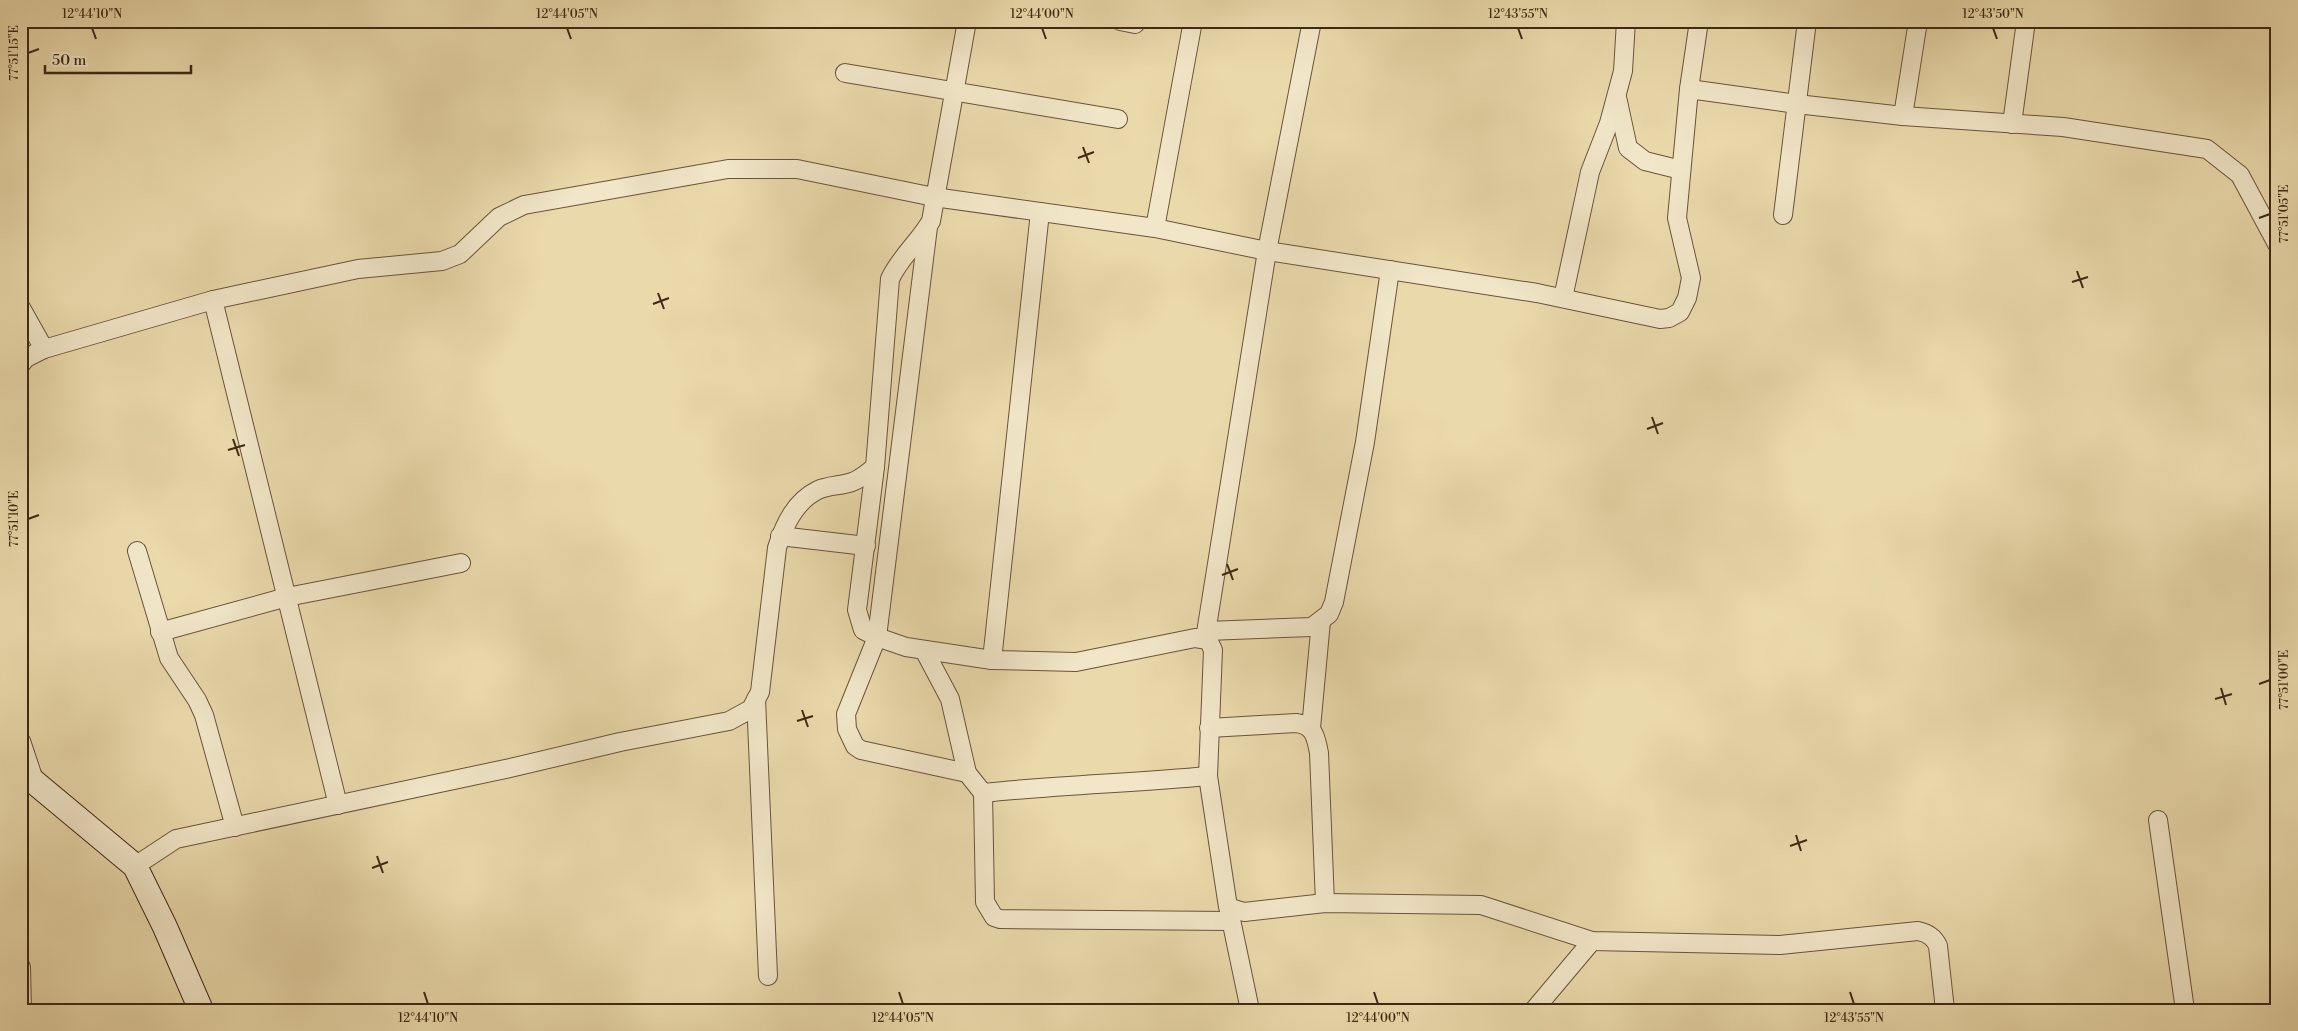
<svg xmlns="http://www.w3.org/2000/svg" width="2298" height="1031" viewBox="0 0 2298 1031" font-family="'Libre Bodoni',serif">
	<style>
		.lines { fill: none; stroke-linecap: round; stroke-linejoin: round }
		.minor-casing { stroke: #6a543a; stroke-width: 20 }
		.secondary-casing { stroke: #3f2815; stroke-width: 26 }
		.minor { stroke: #f1e6c8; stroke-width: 18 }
		.secondary { stroke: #f1e6c8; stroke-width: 24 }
		.ticks { fill: none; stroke: #3f2815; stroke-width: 2 }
		.neatline { fill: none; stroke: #3f2815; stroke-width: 2 }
		.ticks-label { font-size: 12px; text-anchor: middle; fill: #3f2815 }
	</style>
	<rect width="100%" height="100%" fill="#ead9ab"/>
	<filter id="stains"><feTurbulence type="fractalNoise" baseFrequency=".004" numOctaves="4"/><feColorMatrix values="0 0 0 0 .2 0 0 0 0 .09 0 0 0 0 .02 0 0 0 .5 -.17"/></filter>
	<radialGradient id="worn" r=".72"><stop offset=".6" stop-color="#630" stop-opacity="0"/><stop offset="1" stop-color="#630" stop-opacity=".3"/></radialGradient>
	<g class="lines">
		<g class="minor-casing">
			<g id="minor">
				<path d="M1120 21 1135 24"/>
				<path d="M845 73 1118 119"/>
				<path d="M1689 89 1699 21"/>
				<path d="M1617 97 1628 148 1645 161 1681 170"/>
				<path d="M1903 116 1918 21"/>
				<path d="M2012 124 2026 21"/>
				<path d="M1783 215 1807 21"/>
				<path d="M928 227 877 637 846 714 847 729 855 746 861 750 967 773 983 793C1058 785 1133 783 1208 776"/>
				<path d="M1155 228 1193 21"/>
				<path d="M1563 298 1590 172 1609 123 1623 71 1626 21"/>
				<path d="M213 300 338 805"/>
				<path d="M21 308 44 349"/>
				<path d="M21 364 26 358 44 349 213 300 358 269 442 261 460 254 499 217 524 205 728 169H797L934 197 1155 228 1267 251 1537 293 1660 319 1669 318 1680 312 1687 298 1691 278 1677 218 1689 89 1797 104 1903 116 2063 127 2207 149 2240 175 2277 244"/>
				<path d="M875 467 857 610 863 630 877 637 906 647 992 660 1076 662 1195 638 1208 640 1213 650 1208 776 1228 907 1244 912 1325 903 1481 905 1592 941 1780 945 1918 931C1928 933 1934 937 1938 946L1945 1010"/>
				<path d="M780 536 866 546"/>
				<path d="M137 551 169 658 197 700 204 715 235 827"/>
				<path d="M1207 631 1312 627 1329 614 1334 602 1365 442 1390 270"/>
				<path d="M160 632 287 597 461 563"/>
				<path d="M1205 639 1267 251 1312 21"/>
				<path d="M924 650 950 699 967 773"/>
				<path d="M992 660 1040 212"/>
				<path d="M756 699 768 976"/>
				<path d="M1209 728 1296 723C1314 725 1316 737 1319 753L1325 903"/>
				<path d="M1311 728 1321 621"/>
				<path d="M21 741 34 780"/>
				<path d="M983 793 985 902 994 917 1000 919 1231 921"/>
				<path d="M2158 820 2185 1010"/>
				<path d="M135 866 176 839 510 768 620 742 729 721 751 709 760 692 777 548C784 525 795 501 818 490 829 485 841 486 852 482 861 479 868 472 875 467L890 279C900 257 919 242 931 221L967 21"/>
				<path d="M1229 910 1250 1010"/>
				<path d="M21 967 22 1010"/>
				<path d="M1534 1010 1592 941"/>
			</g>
		</g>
		<g class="secondary-casing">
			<path id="secondary" d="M21 771 135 866 165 927 201 1010"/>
		</g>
		<use href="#minor" class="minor"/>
		<use href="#secondary" class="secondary"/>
	</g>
	<path class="ticks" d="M92 28 96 39M567 28 571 39M1042 28 1046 39M1518 28 1522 39M1993 28 1997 39M28 53 39 49M1083 147 1089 163M1078 158 1094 152M2259 218 2270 214M2077 271 2083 288M2072 282 2088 277M658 293 664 309M653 304 669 298M1652 417 1658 434M1647 429 1663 423M233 439 239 456M228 450 245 445M28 519 39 515M1227 564 1233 580M1222 575 1238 569M2259 684 2270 680M2221 688 2226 705M2215 699 2232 694M802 710 808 727M797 721 813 716M1796 835 1801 851M1790 846 1807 840M377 856 383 873M372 868 388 862M424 992 428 1004M899 992 903 1004M1374 992 1378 1004M1850 992 1854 1004"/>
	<rect width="2298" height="1031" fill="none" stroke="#ead9ab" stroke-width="55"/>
	<path d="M45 65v8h146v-8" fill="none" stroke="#3f2815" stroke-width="2.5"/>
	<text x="52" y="65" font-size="15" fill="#3f2815" stroke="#f1e6c8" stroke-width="4" paint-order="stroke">50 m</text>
	<rect x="28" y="28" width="2242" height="976" class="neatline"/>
	<g class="ticks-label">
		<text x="92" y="18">12°44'10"N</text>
		<text x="567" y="18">12°44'05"N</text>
		<text x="1042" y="18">12°44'00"N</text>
		<text x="1518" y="18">12°43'55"N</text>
		<text x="1993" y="18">12°43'50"N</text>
		<text transform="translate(14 53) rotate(-90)" y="4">77°51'15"E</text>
		<text transform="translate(2284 214) rotate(-90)" y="4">77°51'05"E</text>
		<text transform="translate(14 519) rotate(-90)" y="4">77°51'10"E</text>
		<text transform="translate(2284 680) rotate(-90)" y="4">77°51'00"E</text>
		<text x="428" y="1022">12°44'10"N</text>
		<text x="903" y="1022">12°44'05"N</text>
		<text x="1378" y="1022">12°44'00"N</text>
		<text x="1854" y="1022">12°43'55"N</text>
	</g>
	<rect width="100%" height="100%" filter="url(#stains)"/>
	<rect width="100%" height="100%" fill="url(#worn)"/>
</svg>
